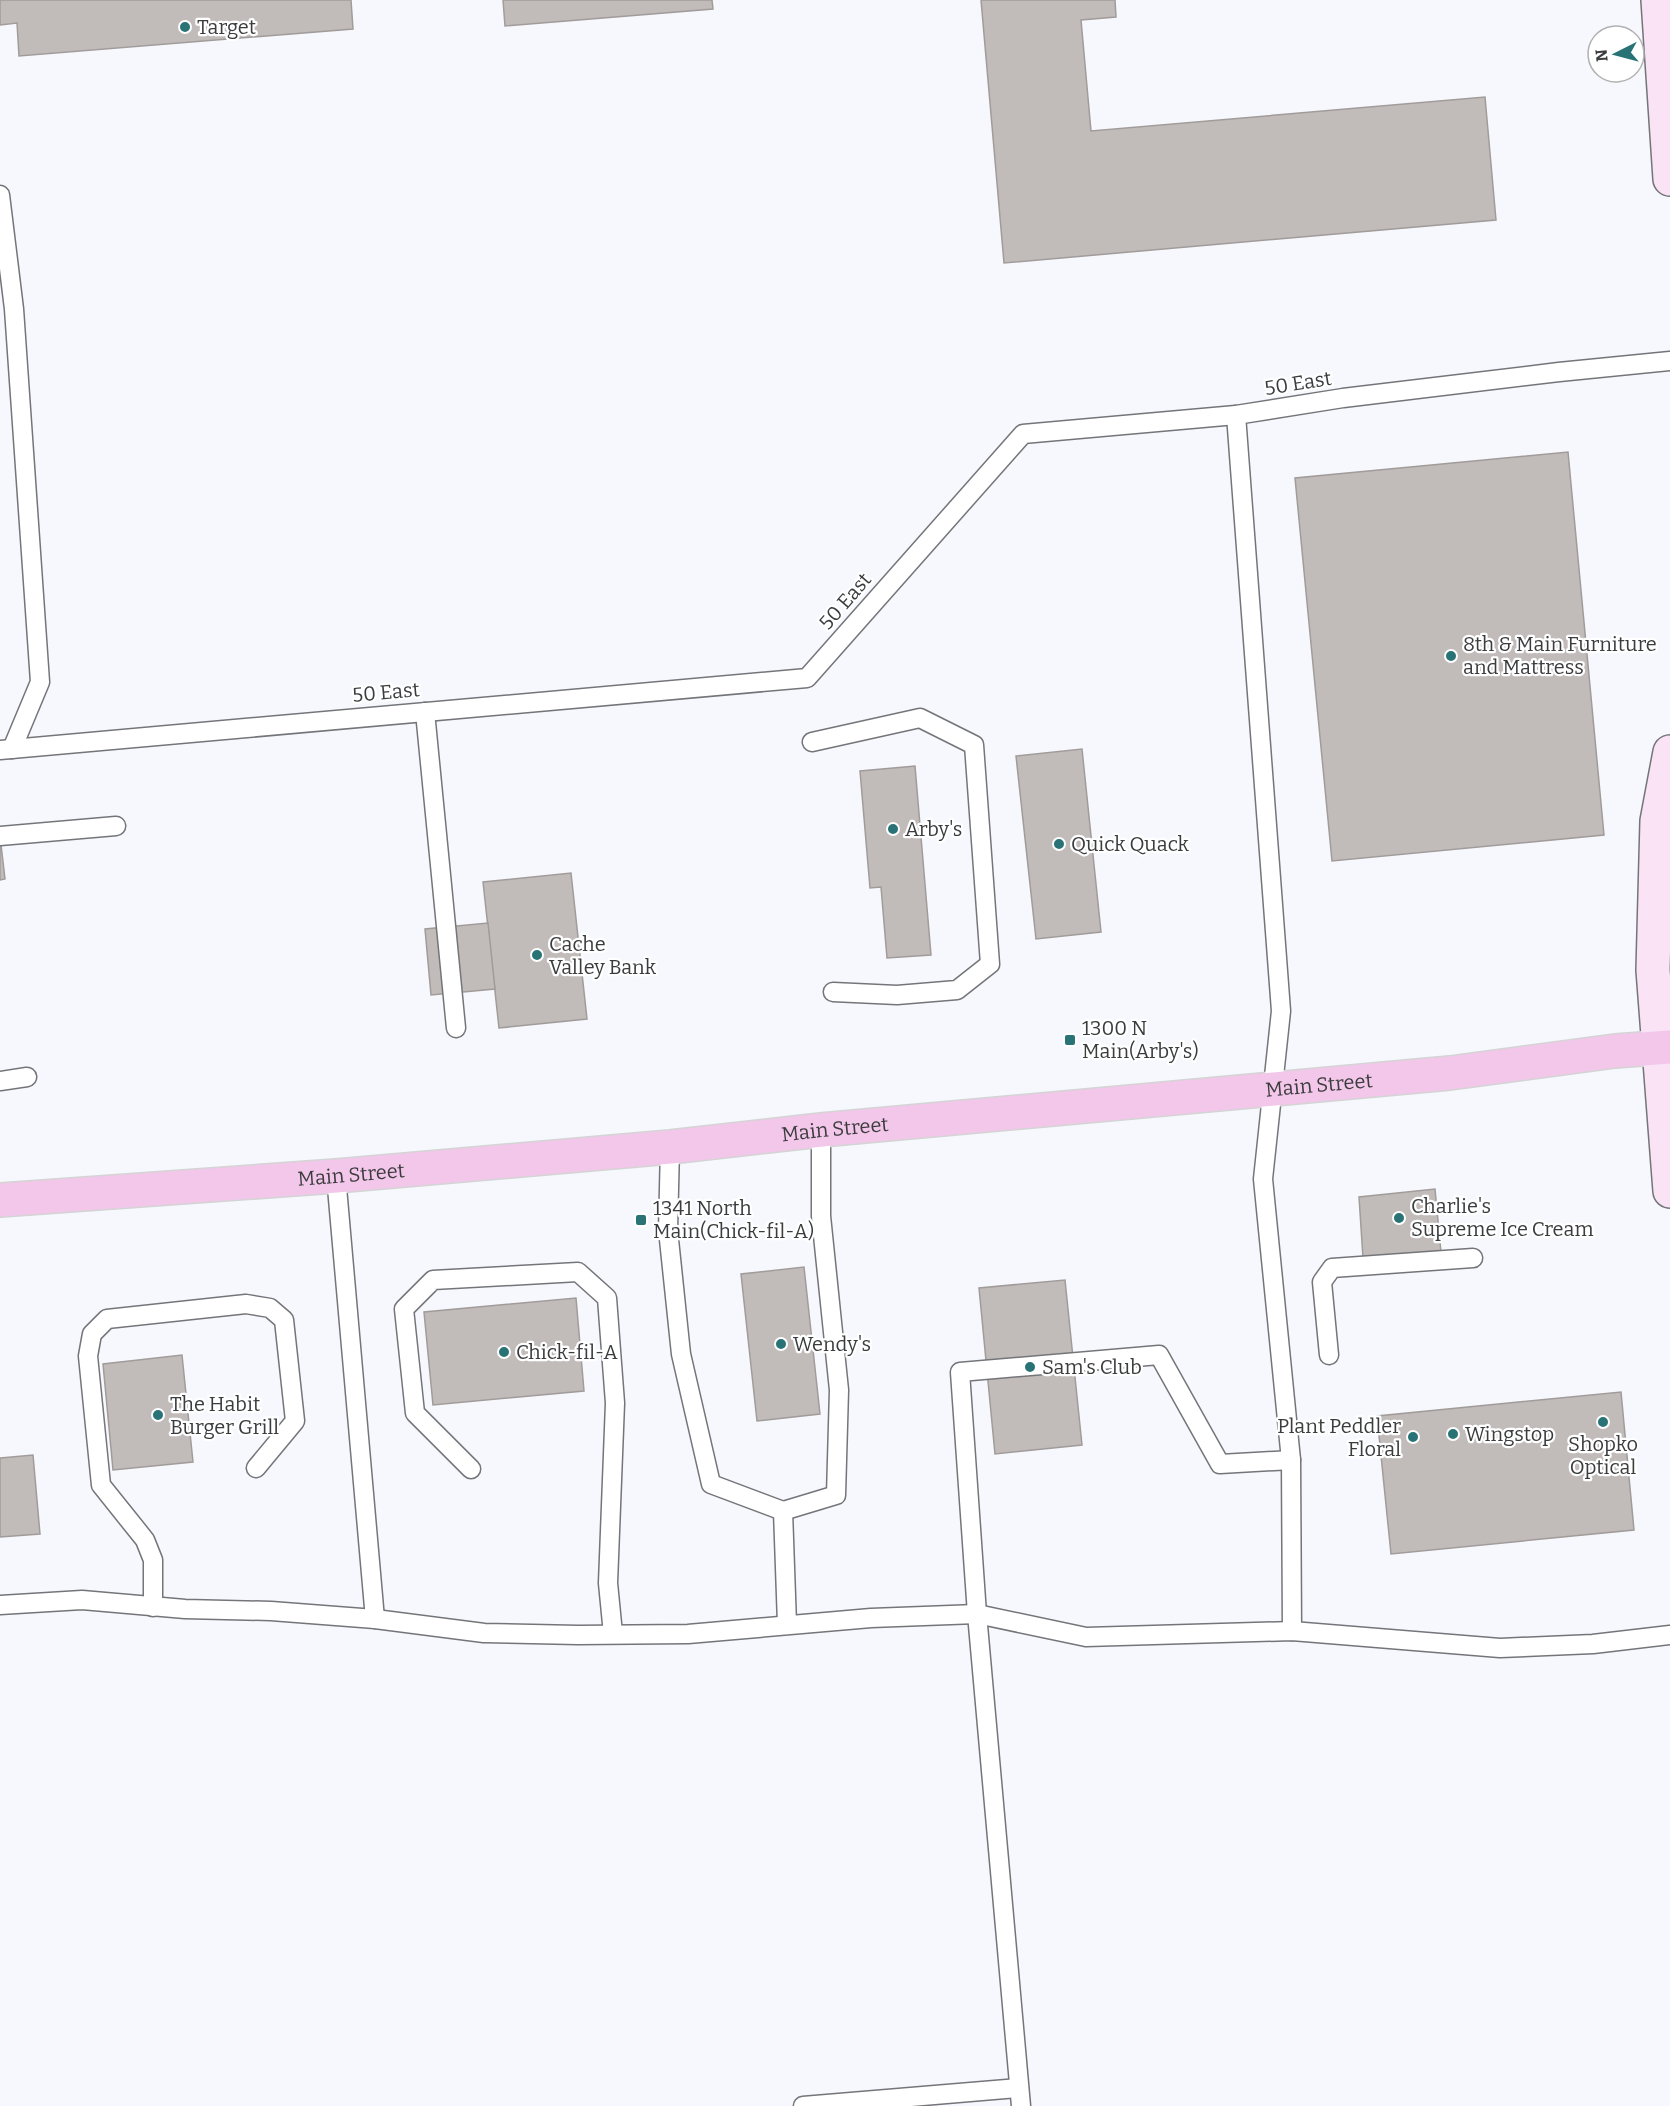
<svg xmlns="http://www.w3.org/2000/svg" width="1670" height="2106" viewBox="0 0 1670 2106" font-family="Bitter,serif">
	<style>
		.building { fill: #c1bbba; stroke: #a19c9a; stroke-width: 1.5 }
		.lines { fill: none; stroke-linecap: round; stroke-linejoin: round }
		.lane-casing { stroke: #747579; stroke-width: 21 }
		.secondary-casing { stroke: #747579; stroke-width: 36 }
		.primary-casing { stroke: #d4d4d5; stroke-width: 36 }
		.lane { stroke: #fff; stroke-width: 18 }
		.secondary { stroke: #f9e3f4; stroke-width: 33 }
		.primary { stroke: #f3c7ea; stroke-width: 33 }
		.poi-dot { fill: #297376; stroke: #fff; stroke-width: 2 }
		.labels { text-anchor: middle; stroke-width: 4.5; stroke-linejoin: round; paint-order: stroke }
		.poi-label { font-size: 20px; fill: #3b3c3e; stroke: #fff; text-anchor: start }
		.street-label { font-size: 20px; fill: #3b3c3e; stroke: #fff }
	</style>
	<rect width="100%" height="100%" fill="#f6f8fd"/>
	<g class="building">
		<path d="M0 0H351L353 29 19 56 17 23 0 25Z"/>
		<path d="M503 0H712L713 9 505 26Z"/>
		<path d="M981 0H1115L1116 17 1081 20 1091 131 1485 97 1496 220 1004 263Z"/>
		<path d="M1568 452 1604 835 1332 861 1295 478Z"/>
		<path d="M1082 749 1101 932 1036 939 1016 756Z"/>
		<path d="M915 766 931 955 887 958 881 887 870 888 860 771Z"/>
		<path d="M0 836 5 879 0 880Z"/>
		<path d="M571 873 587 1019 499 1028 483 882Z"/>
		<path d="M488 923 495 989 431 995 425 929Z"/>
		<path d="M1435 1189 1441 1252 1363 1258 1359 1197Z"/>
		<path d="M804 1267 820 1414 757 1421 741 1274Z"/>
		<path d="M1065 1280 1082 1445 995 1454 979 1288Z"/>
		<path d="M576 1298 584 1391 433 1405 424 1312Z"/>
		<path d="M182 1355 193 1462 113 1470 103 1364Z"/>
		<path d="M1621 1392 1634 1530 1391 1554 1377 1416Z"/>
		<path d="M33 1455 40 1534 0 1537V1458Z"/>
	</g>
	<g class="lines">
		<g class="lane-casing">
			<g id="lane">
				<path d="M0 195 14 309 40 682 12 749"/>
				<path d="M1236 415 1281 1011 1263 1179 1291 1460 1292 1631"/>
				<path d="M425 712 456 1028"/>
				<path d="M812 742 920 718 974 745 990 964 957 990 897 995 833 992"/>
				<path d="M0 750 807 678 1023 434 1236 415 1343 398 1559 372 1670 361"/>
				<path d="M0 836 116 826"/>
				<path d="M0 1081 27 1077"/>
				<path d="M670 1147 668 1230 681 1354 711 1484 783 1511 836 1495 839 1390 821 1216V1130"/>
				<path d="M336 1176 375 1619"/>
				<path d="M1329 1355 1322 1282 1332 1268 1473 1258"/>
				<path d="M471 1469 415 1413 404 1309 433 1280 578 1272 607 1298 615 1403 608 1583 613 1634"/>
				<path d="M783 1511 787 1624"/>
				<path d="M0 1605 82 1600 185 1609 271 1611 375 1619 484 1633 578 1635 688 1634 871 1618 977 1614 1086 1637 1292 1631 1500 1648 1593 1644 1670 1635"/>
				<path d="M153 1607V1560L145 1540 101 1485 88 1356 92 1334 107 1319 246 1304 270 1308 284 1320 295 1421 256 1468"/>
				<path d="M803 2106 1019 2088"/>
				<path d="M1021 2106 977 1614 960 1372 1159 1355 1220 1464 1291 1460"/>
			</g>
		</g>
		<g class="secondary-casing">
			<g id="secondary">
				<path d="M1658 0 1670 179"/>
				<path d="M1670 752 1657 821 1653 970 1670 1191"/>
			</g>
		</g>
		<g class="primary-casing">
			<g id="primary">
				<path id="s1" d="M0 1200 336 1176 670 1147 821 1130 1450 1073 1615 1051 1670 1047"/>
			</g>
		</g>
		<use href="#lane" class="lane"/>
		<use href="#secondary" class="secondary"/>
		<use href="#primary" class="primary"/>
	</g>
	<g class="poi-dot">
		<circle cx="185" cy="27" r="6"/>
		<circle cx="1451" cy="656" r="6"/>
		<circle cx="893" cy="829" r="6"/>
		<circle cx="1059" cy="844" r="6"/>
		<circle cx="537" cy="955" r="6"/>
		<rect x="1064" y="1034" width="12" height="12" rx="3"/>
		<circle cx="1399" cy="1218" r="6"/>
		<rect x="635" y="1214" width="12" height="12" rx="3"/>
		<circle cx="781" cy="1344" r="6"/>
		<circle cx="504" cy="1352" r="6"/>
		<circle cx="1030" cy="1367" r="6"/>
		<circle cx="158" cy="1415" r="6"/>
		<circle cx="1603" cy="1422" r="6"/>
		<circle cx="1453" cy="1434" r="6"/>
		<circle cx="1413" cy="1437" r="6"/>
	</g>
	<g class="labels">
		<g class="poi-label">
			<text x="197" y="34">Target</text>
			<text x="1463" y="651">8th &amp; Main Furniture<tspan x="1463" dy="23">and Mattress</tspan></text>
			<text x="905" y="836">Arby's</text>
			<text x="1071" y="851">Quick Quack</text>
			<text x="549" y="951">Cache<tspan x="549" dy="23">Valley Bank</tspan></text>
			<text x="1082" y="1035">1300 N<tspan x="1082" dy="23">Main(Arby's)</tspan></text>
			<text x="1411" y="1213">Charlie's<tspan x="1411" dy="23">Supreme Ice Cream</tspan></text>
			<text x="653" y="1215">1341 North<tspan x="653" dy="23">Main(Chick-fil-A)</tspan></text>
			<text x="793" y="1351">Wendy's</text>
			<text x="516" y="1359">Chick-fil-A</text>
			<text x="1042" y="1374">Sam's Club</text>
			<text x="170" y="1411">The Habit<tspan x="170" dy="23">Burger Grill</tspan></text>
			<text x="1401" y="1433" text-anchor="end">Plant Peddler<tspan x="1401" dy="23">Floral</tspan></text>
			<text x="1465" y="1441">Wingstop</text>
			<text x="1603" y="1451" text-anchor="middle">Shopko<tspan x="1603" dy="23">Optical</tspan></text>
		</g>
		<g class="street-label">
			<text transform="translate(1298 383) rotate(-9)" y="7">50 East</text>
			<text transform="translate(845 601) rotate(-49)" y="7">50 East</text>
			<text transform="translate(386 692) rotate(-5)" y="7">50 East</text>
			<text dy="7" stroke="none"><textPath href="#s1" startOffset="1324">Main Street</textPath></text>
			<text dy="7" stroke="none"><textPath href="#s1" startOffset="838">Main Street</textPath></text>
			<text dy="7" stroke="none"><textPath href="#s1" startOffset="352">Main Street</textPath></text>
		</g>
	</g>
	<g transform="translate(1616 54) rotate(264)"><circle r="28" fill="#ffffff" stroke="#b1b1b2" stroke-width="1.5"/>
	<path d="M0-4.5L10 22L0 15L-10 22Z" fill="#297376"/>
	<text y="-9" font-size="16" font-weight="bold" text-anchor="middle" fill="#3b3c3e">N</text>
	</g>
</svg>
